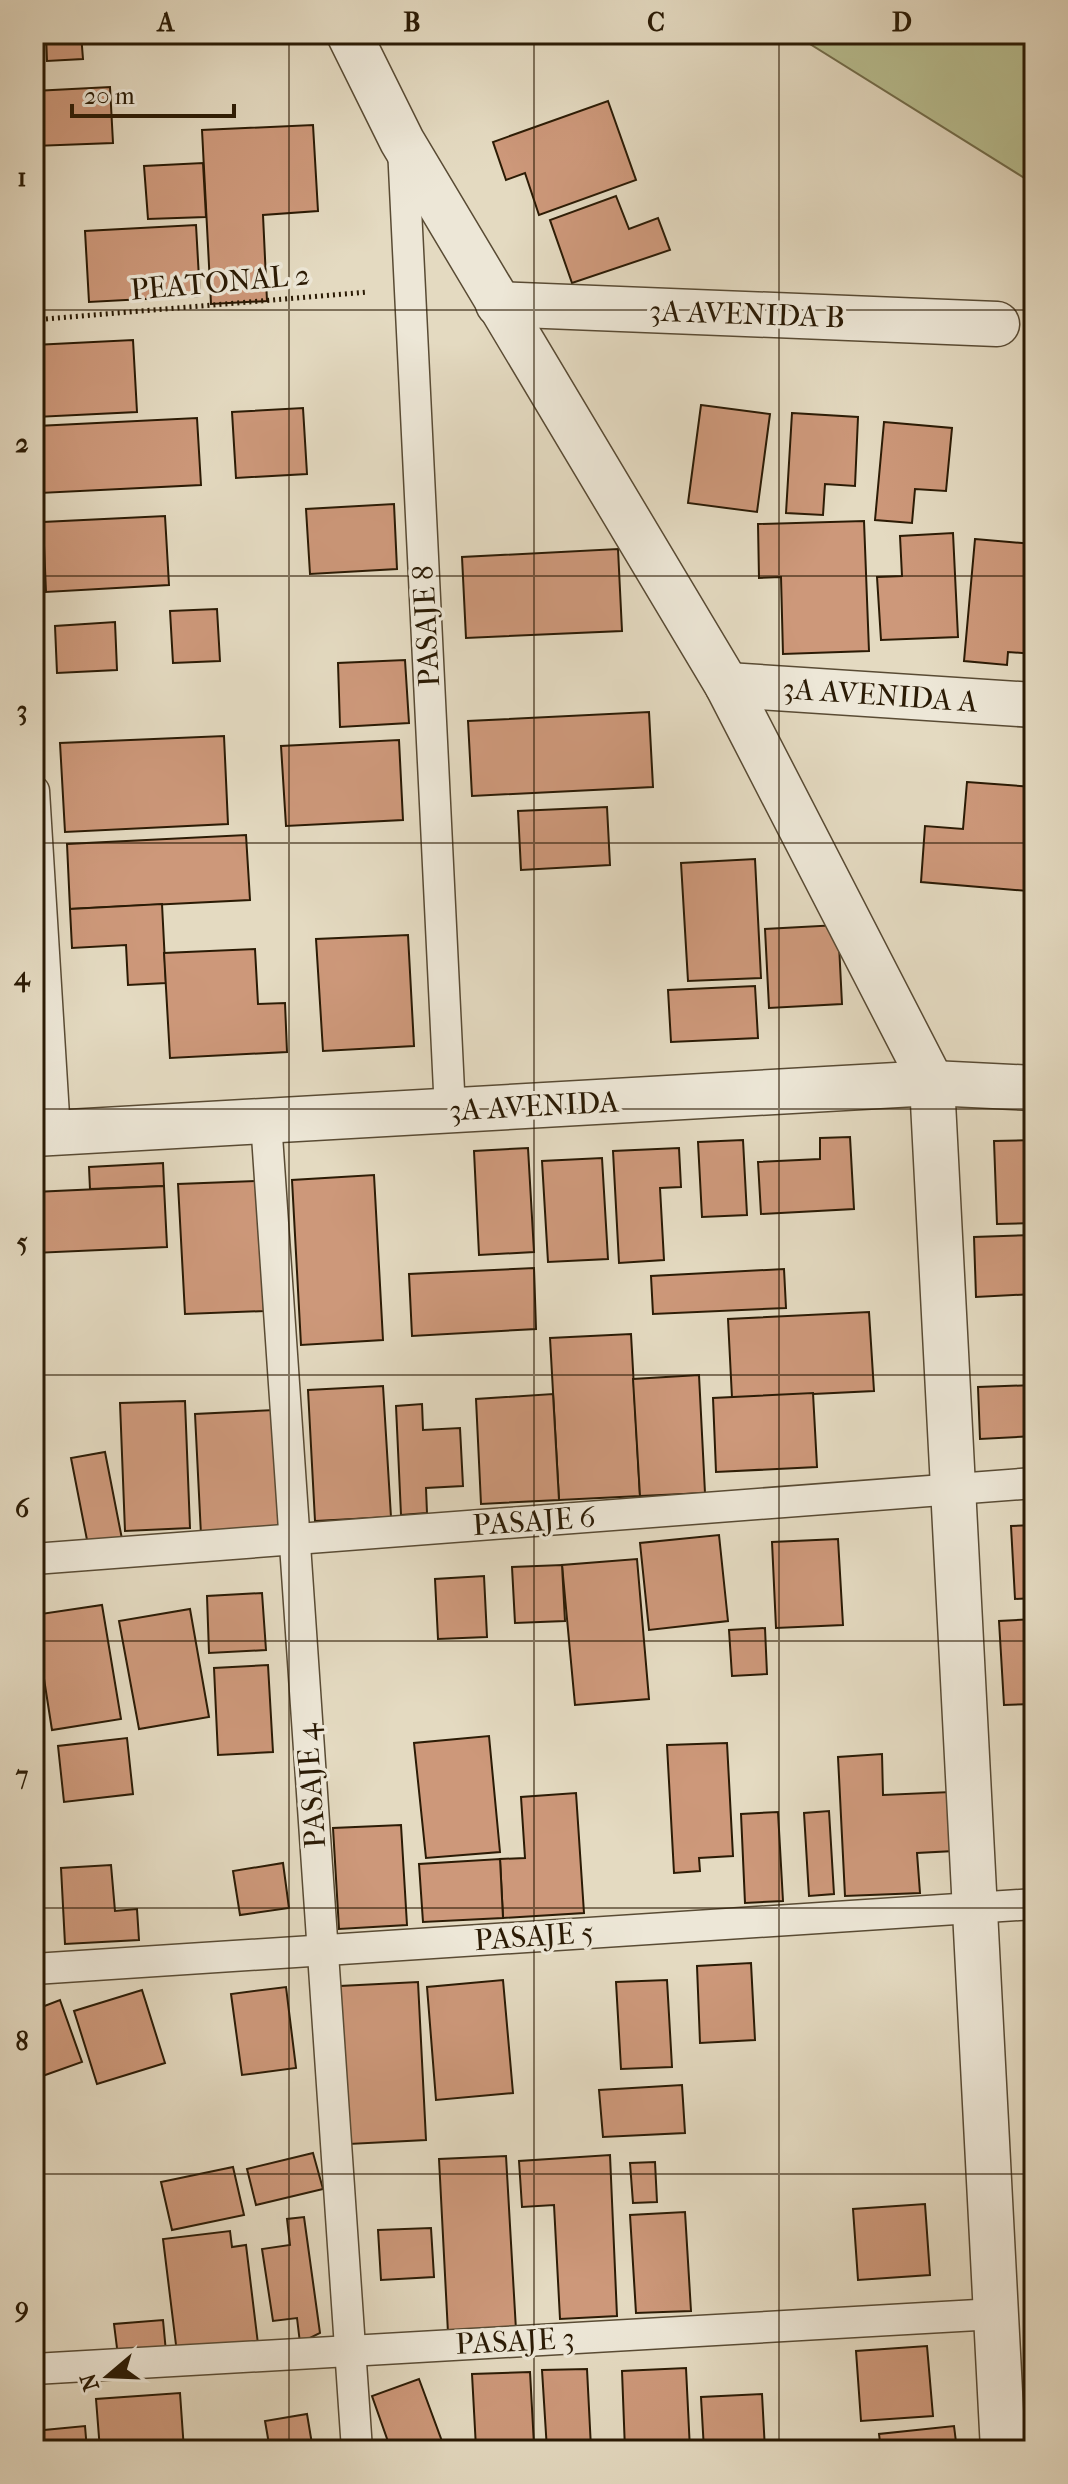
<svg xmlns="http://www.w3.org/2000/svg" width="1068" height="2484" viewBox="0 0 1068 2484" font-family="'IM FELL French Canon',serif">
	<style>
		.green { fill: #b8be90; stroke: #726c4a; stroke-width: 2 }
		.building { fill: #cd987a; stroke: #2b1b05; stroke-width: 2 }
		.lines { fill: none; stroke-linecap: round; stroke-linejoin: round }
		.lane-casing { stroke: #594b34; stroke-width: 33 }
		.street-casing { stroke: #594b34; stroke-width: 47 }
		.path { stroke: #2b1b05; stroke-width: 5; stroke-dasharray: 2 4; stroke-linecap: butt }
		.lane { stroke: #ede7d7; stroke-width: 30 }
		.street { stroke: #ede7d7; stroke-width: 44 }
		.grid { fill: none; stroke: #2b1b05; stroke-width: 2; stroke-opacity: 0.55 }
		.labels { text-anchor: middle; stroke-width: 7; stroke-linejoin: round; paint-order: stroke }
		.street-label { font-size: 30px; fill: #2b1b05; stroke: #ede7d7 }
		.neatline { fill: none; stroke: #2b1b05; stroke-width: 3 }
		.grid-label { font-size: 26px; text-anchor: middle; font-weight: bold; fill: #2b1b05 }
	</style>
	<rect width="100%" height="100%" fill="#e4dac1"/>
	<filter id="stains"><feTurbulence type="fractalNoise" baseFrequency=".0025" numOctaves="4"/><feColorMatrix values="0 0 0 0 .2 0 0 0 0 .09 0 0 0 0 .02 0 0 0 .5 -.17"/></filter>
	<radialGradient id="worn" r=".72"><stop offset=".6" stop-color="#630" stop-opacity="0"/><stop offset="1" stop-color="#630" stop-opacity=".3"/></radialGradient>
	<path class="green" d="M794 34H1034V184Z"/>
	<g class="building">
		<path d="M46 34H81L83 59 47 61Z"/>
		<path d="M182 34H234V38L182 37Z"/>
		<path d="M110 87 113 143 34 146V91Z"/>
		<path d="M608 101 636 180 539 215 525 173 506 180 493 142Z"/>
		<path d="M313 125 318 211 263 215 267 301 211 304 202 130Z"/>
		<path d="M203 163 206 217 148 219 144 166Z"/>
		<path d="M616 196 629 229 658 218 670 250 572 283 550 220Z"/>
		<path d="M196 225 200 296 89 302 85 231Z"/>
		<path d="M133 340 137 412 36 417 34 345Z"/>
		<path d="M701 405 770 414 757 512 688 503Z"/>
		<path d="M303 408 307 474 236 478 232 412Z"/>
		<path d="M792 413 858 417 855 486 825 484 823 515 786 513Z"/>
		<path d="M197 418 201 485 40 493 37 426Z"/>
		<path d="M884 422 952 428 946 491 915 489 912 523 875 520Z"/>
		<path d="M394 504 397 569 310 574 306 509Z"/>
		<path d="M165 516 169 585 46 592 43 522Z"/>
		<path d="M864 521 869 651 783 654 781 577 759 578 758 524Z"/>
		<path d="M953 533 958 637 881 640 877 577 902 576 900 536Z"/>
		<path d="M975 539 1034 544V654L1008 652 1007 665 964 661Z"/>
		<path d="M618 549 622 631 466 638 462 557Z"/>
		<path d="M217 609 220 661 173 663 170 611Z"/>
		<path d="M115 622 117 670 57 673 55 626Z"/>
		<path d="M405 660 409 723 340 727 338 663Z"/>
		<path d="M649 712 653 787 472 796 468 721Z"/>
		<path d="M224 736 228 824 65 832 60 743Z"/>
		<path d="M399 740 403 820 286 826 281 746Z"/>
		<path d="M967 782 1034 787 1028 891 921 882 925 826 963 829Z"/>
		<path d="M607 807 610 865 521 870 518 811Z"/>
		<path d="M246 835 250 900 70 909 67 844Z"/>
		<path d="M755 859 761 978 688 981 681 863Z"/>
		<path d="M1034 901V942H1031Z"/>
		<path d="M162 904 166 983 128 985 126 945 72 948 70 909Z"/>
		<path d="M838 925 842 1004 769 1008 765 929Z"/>
		<path d="M408 935 414 1046 323 1051 316 939Z"/>
		<path d="M255 949 258 1004 285 1003 287 1052 170 1058 164 953Z"/>
		<path d="M755 986 758 1038 671 1042 668 990Z"/>
		<path d="M850 1137 854 1209 761 1214 758 1162 820 1159V1138Z"/>
		<path d="M743 1140 747 1215 702 1217 698 1142Z"/>
		<path d="M1034 1140V1223L997 1224 994 1141Z"/>
		<path d="M528 1148 534 1252 479 1255 474 1151Z"/>
		<path d="M679 1148 681 1187 660 1188 664 1260 619 1263 613 1151Z"/>
		<path d="M602 1158 608 1259 548 1262 542 1161Z"/>
		<path d="M163 1163 164 1186 90 1189 89 1167Z"/>
		<path d="M374 1175 383 1340 301 1345 292 1180Z"/>
		<path d="M257 1181 264 1311 185 1314 178 1184Z"/>
		<path d="M164 1186 167 1247 34 1253V1192Z"/>
		<path d="M1034 1235V1294L976 1297 974 1237Z"/>
		<path d="M534 1268 536 1329 412 1336 409 1274Z"/>
		<path d="M784 1269 786 1308 653 1314 651 1276Z"/>
		<path d="M869 1312 874 1391 732 1398 728 1319Z"/>
		<path d="M631 1334 640 1496 559 1500 550 1338Z"/>
		<path d="M699 1375 705 1493 640 1496 633 1379Z"/>
		<path d="M1034 1385V1436L980 1439 978 1387Z"/>
		<path d="M383 1386 391 1517 315 1521 308 1390Z"/>
		<path d="M813 1393 817 1467 716 1472 713 1398Z"/>
		<path d="M553 1394 559 1500 481 1504 476 1399Z"/>
		<path d="M185 1401 190 1528 125 1531 120 1403Z"/>
		<path d="M422 1404 423 1430 460 1428 463 1486 426 1488 427 1513 401 1515 396 1406Z"/>
		<path d="M275 1410 282 1531 201 1535 195 1414Z"/>
		<path d="M105 1452 122 1539 88 1545 71 1458Z"/>
		<path d="M1034 1525V1598L1015 1599 1011 1526Z"/>
		<path d="M719 1535 728 1621 649 1630 640 1543Z"/>
		<path d="M838 1539 843 1625 776 1628 772 1542Z"/>
		<path d="M637 1559 649 1699 575 1705 562 1565Z"/>
		<path d="M562 1565 565 1621 515 1623 512 1567Z"/>
		<path d="M484 1576 487 1637 438 1639 435 1579Z"/>
		<path d="M262 1593 266 1650 209 1653 207 1596Z"/>
		<path d="M102 1605 121 1719 52 1730 34 1615Z"/>
		<path d="M190 1609 209 1717 139 1729 119 1621Z"/>
		<path d="M1034 1619V1704L1004 1705 999 1621Z"/>
		<path d="M765 1628 767 1674 732 1676 729 1630Z"/>
		<path d="M268 1665 273 1752 218 1755 214 1668Z"/>
		<path d="M489 1736 500 1852 426 1858 414 1743Z"/>
		<path d="M127 1738 133 1794 64 1802 58 1746Z"/>
		<path d="M727 1743 733 1856 699 1858 700 1871 674 1873 667 1745Z"/>
		<path d="M882 1754 883 1795 951 1792 954 1851 917 1853 920 1893 845 1896 838 1757Z"/>
		<path d="M576 1793 584 1913 503 1918 500 1859 525 1858 521 1797Z"/>
		<path d="M829 1811 834 1894 809 1896 804 1813Z"/>
		<path d="M778 1812 783 1901 745 1903 741 1814Z"/>
		<path d="M401 1825 407 1925 339 1929 333 1828Z"/>
		<path d="M500 1859 503 1918 423 1922 419 1864Z"/>
		<path d="M283 1863 289 1908 240 1915 233 1871Z"/>
		<path d="M111 1865 115 1911 137 1909 139 1940 65 1944 61 1868Z"/>
		<path d="M1034 1929V1986L1030 1930Z"/>
		<path d="M751 1963 755 2040 700 2043 697 1966Z"/>
		<path d="M503 1980 513 2093 436 2100 427 1987Z"/>
		<path d="M667 1980 672 2067 621 2069 616 1982Z"/>
		<path d="M418 1982 426 2140 349 2144 340 1986Z"/>
		<path d="M286 1987 296 2068 242 2075 231 1994Z"/>
		<path d="M142 1990 165 2063 97 2084 74 2011Z"/>
		<path d="M60 2000 82 2062 34 2079V2010Z"/>
		<path d="M1034 2084V2124H1032L1029 2085Z"/>
		<path d="M682 2085 685 2133 603 2137 599 2090Z"/>
		<path d="M313 2153 323 2189 256 2205 247 2169Z"/>
		<path d="M610 2155 617 2316 560 2319 554 2205 522 2207 519 2161Z"/>
		<path d="M506 2156 516 2330 448 2333 439 2159Z"/>
		<path d="M655 2162 657 2202 633 2203 630 2163Z"/>
		<path d="M233 2167 244 2215 172 2230 161 2182Z"/>
		<path d="M925 2204 930 2275 858 2280 853 2209Z"/>
		<path d="M685 2212 691 2311 636 2313 630 2215Z"/>
		<path d="M304 2217 320 2333 300 2343 297 2318 273 2321 262 2249 290 2245 287 2219Z"/>
		<path d="M431 2228 434 2277 381 2280 378 2230Z"/>
		<path d="M230 2231 232 2247 246 2245 258 2344 177 2353 163 2239Z"/>
		<path d="M163 2320 166 2352 118 2356 114 2324Z"/>
		<path d="M927 2346 933 2416 861 2421 856 2351Z"/>
		<path d="M686 2368 690 2450H625L622 2371Z"/>
		<path d="M587 2369 591 2448 547 2450 542 2370Z"/>
		<path d="M530 2372 534 2445 476 2448 472 2374Z"/>
		<path d="M419 2379 443 2444 426 2450H391L372 2396Z"/>
		<path d="M180 2393 184 2450H100L96 2399Z"/>
		<path d="M762 2394 765 2450H704L701 2397Z"/>
		<path d="M307 2414 313 2450H270L265 2421Z"/>
		<path d="M85 2426 87 2450H34V2431Z"/>
		<path d="M954 2426 957 2450H881L879 2434Z"/>
	</g>
	<g class="lines">
		<g class="lane-casing">
			<g id="lane">
				<path d="M403 147 450 1111"/>
				<path d="M34 791 55 1132"/>
				<path d="M266 1121 357 2450"/>
				<path d="M34 1559 1034 1483"/>
				<path d="M34 1969 1034 1904"/>
				<path d="M34 2369 995 2314"/>
			</g>
		</g>
		<g class="street-casing">
			<g id="street">
				<path d="M349 34 402 141 727 685 932 1083 1003 2450"/>
				<path d="M498 304 997 324"/>
				<path d="M727 685 1034 705"/>
				<path d="M34 1134 932 1083 1034 1088"/>
			</g>
		</g>
		<path class="path" d="M34 320 368 292"/>
		<use href="#lane" class="lane"/>
		<use href="#street" class="street"/>
	</g>
	<path class="grid" d="M289 34V2450M534 34V2450M779 34V2450M34 310H1034M34 576H1034M34 843H1034M34 1109H1034M34 1375H1034M34 1641H1034M34 1908H1034M34 2174H1034"/>
	<g class="labels">
		<g class="street-label">
			<text transform="translate(220 282) rotate(-5)" y="10">PEATONAL 2</text>
			<text transform="translate(747 314) rotate(2)" y="10">3A AVENIDA B</text>
			<text transform="translate(426 626) rotate(-93)" y="10">PASAJE 8</text>
			<text transform="translate(880 695) rotate(4)" y="10">3A AVENIDA A</text>
			<text transform="translate(534 1106) rotate(-3)" y="10">3A AVENIDA</text>
			<text transform="translate(534 1521) rotate(-4)" y="10">PASAJE 6</text>
			<text transform="translate(311 1786) rotate(-94)" y="10">PASAJE 4</text>
			<text transform="translate(534 1936) rotate(-4)" y="10">PASAJE 5</text>
			<text transform="translate(515 2341) rotate(-3)" y="10">PASAJE 3</text>
		</g>
	</g>
	<rect width="1068" height="2484" fill="none" stroke="#e4dac1" stroke-width="88"/>
	<g transform="translate(108 2376) rotate(251)" stroke="#ede7d7" stroke-width="6" paint-order="stroke">
	<path d="M0-6L14 30L0 20L-14 30Z" fill="#2b1b05"/>
	<text y="-12" font-size="22" font-weight="bold" text-anchor="middle" fill="#2b1b05">N</text>
	</g>
	<path d="M72 104v12h162v-12" fill="none" stroke="#2b1b05" stroke-width="4"/>
	<text x="84" y="104" font-size="24" fill="#2b1b05" stroke="#ede7d7" stroke-width="6" paint-order="stroke">20 m</text>
	<rect x="44" y="44" width="980" height="2396" class="neatline"/>
	<g class="grid-label">
		<text x="166" y="31">A</text>
		<text x="412" y="31">B</text>
		<text x="656" y="31">C</text>
		<text x="902" y="31">D</text>
		<text x="22" y="186">1</text>
		<text x="22" y="452">2</text>
		<text x="22" y="719">3</text>
		<text x="22" y="985">4</text>
		<text x="22" y="1251">5</text>
		<text x="22" y="1517">6</text>
		<text x="22" y="1784">7</text>
		<text x="22" y="2050">8</text>
		<text x="22" y="2316">9</text>
	</g>
	<rect width="100%" height="100%" filter="url(#stains)"/>
	<rect width="100%" height="100%" fill="url(#worn)"/>
</svg>
